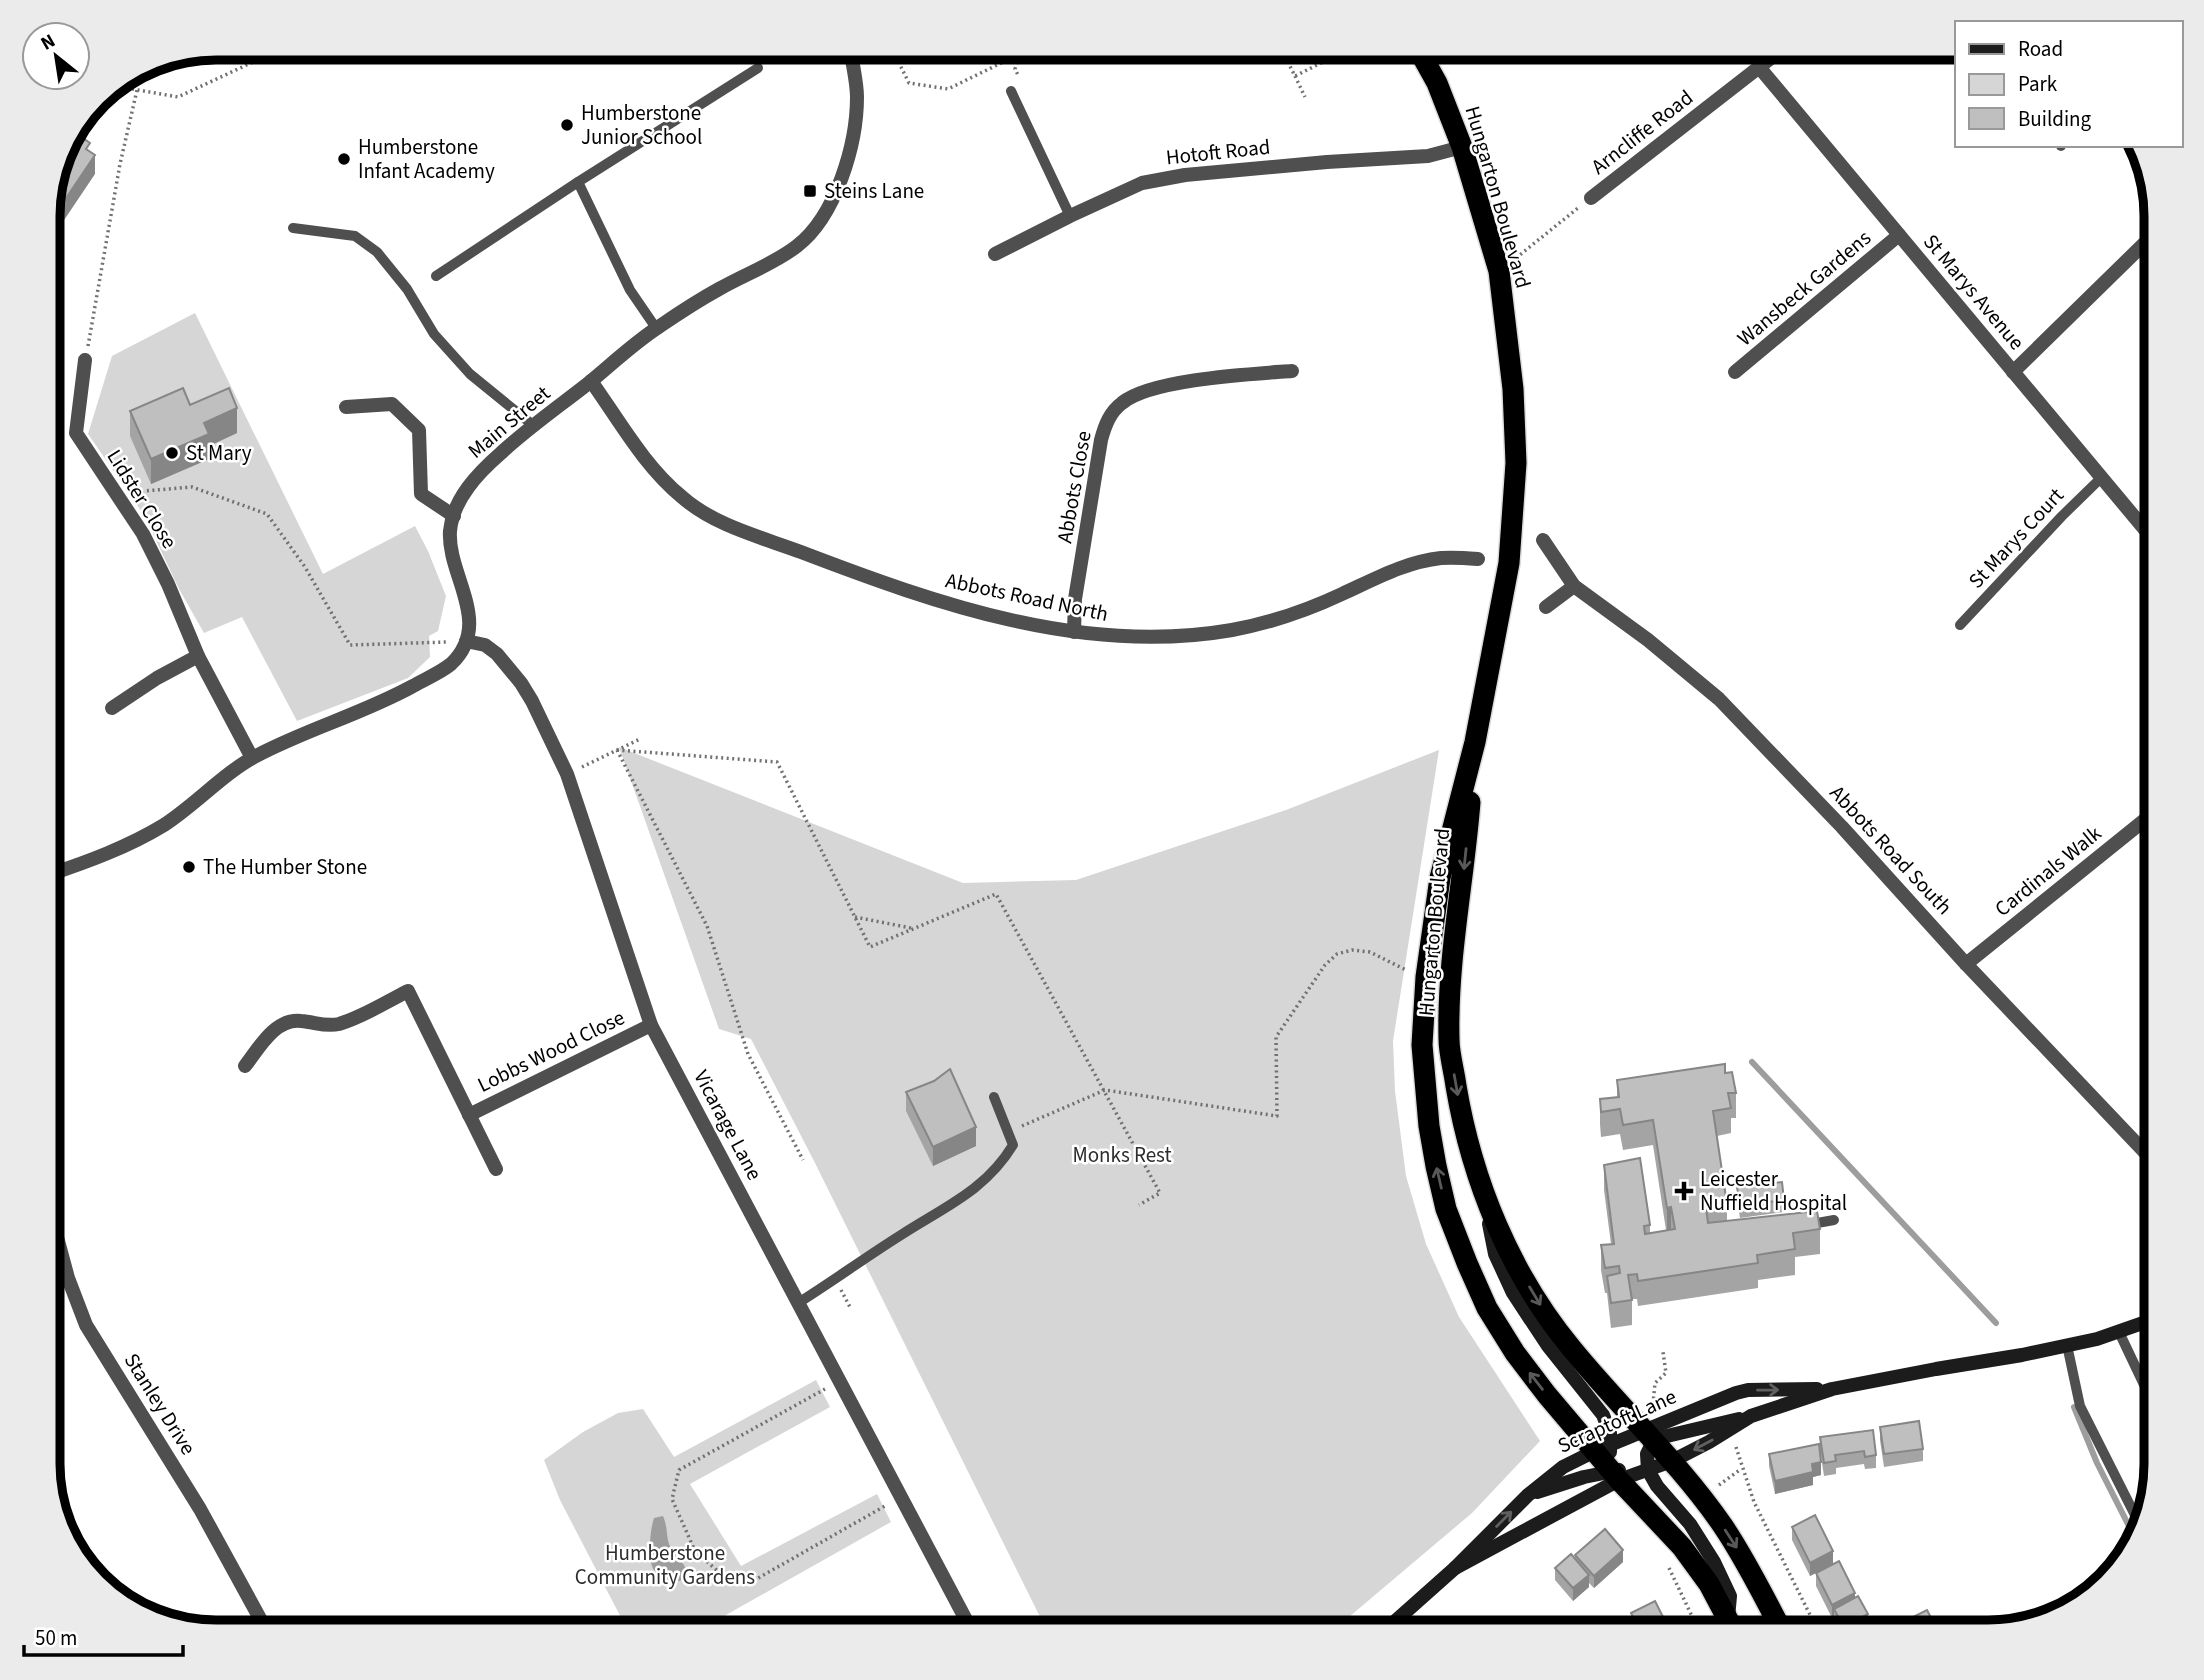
<svg xmlns="http://www.w3.org/2000/svg" width="2204" height="1680" viewBox="0 0 2204 1680" font-family="'Source Sans 3',sans-serif">
	<style>
		.green { fill: #d6d6d6 }
		.water { fill: #9d9d9d }
		.lines { fill: none; stroke-linecap: round; stroke-linejoin: round }
		.stream { stroke: #9d9d9d; stroke-width: 6 }
		.highway-casing { stroke: #dbdbdb; stroke-width: 24 }
		.path { stroke: #717171; stroke-width: 3.5; stroke-dasharray: 2 3.5; stroke-linecap: butt }
		.lane { stroke: #4f4f4f; stroke-width: 10 }
		.street { stroke: #4f4f4f; stroke-width: 14 }
		.secondary { stroke: #1c1c1c; stroke-width: 14 }
		.highway { stroke: #000; stroke-width: 21 }
		.wall { fill: #a4a4a4 }
		.shaded-wall { fill: #868686 }
		.building { fill: #bfbfbf; stroke: #868686; stroke-width: 2 }
		.oneway { stroke: #595959 }
		.oneway2 { stroke: #606060 }
		.poi-dot { fill: #000; stroke: #fff; stroke-width: 2.5 }
		.labels { text-anchor: middle; stroke-width: 5; stroke-linejoin: round; paint-order: stroke }
		.poi-label { font-size: 21px; fill: #000; stroke: #fff; text-anchor: start }
		.street-label { font-size: 21px; fill: #000; stroke: #fff }
		.park-label { font-size: 21px; fill: #2d2d2d; stroke: #fff }
		.rim { fill: none; stroke: #000; stroke-width: 9 }
	</style>
	<rect width="100%" height="100%" fill="#fff"/>
	<g class="green">
		<path d="M195 313 323 574 415 526 428 551 446 596 438 631 429 636 430 657 408 678 297 721 242 617 204 633 179 589 144 515 88 434 112 356Z"/>
		<path d="M619 747 963 883 1076 880 1286 810 1439 750 1393 1041 1395 1091 1406 1176 1426 1244 1459 1317 1540 1441 1472 1513 1330 1633H1048L814 1161 751 1039 719 1029Z"/>
		<path d="M816 1380 830 1407 690 1484 741 1566 877 1494 891 1522 694 1633H629L560 1500 544 1460 583 1432 618 1413 643 1409 674 1457Z"/>
	</g>
	<path class="water" d="M663 1516C668 1528 666 1534 669 1544 673 1556 685 1561 687 1573L680 1581 664 1580C659 1577 654 1572 652 1566 648 1554 650 1530 654 1518Z"/>
	<g class="lines">
		<g class="stream">
			<path d="M1752 1062 1996 1323"/>
			<path d="M2074 1407 2097 1463 2136 1540"/>
		</g>
		<g class="highway-casing">
			<g id="highway">
				<path d="M1417 47 1437 83 1462 147 1499 271 1513 389 1516 463 1509 563 1475 742 1440 878 1426 977 1422 1045 1429 1126 1436 1166 1446 1209 1467 1263 1487 1308 1515 1353 1547 1395 1619 1480 1682 1547 1709 1584 1735 1633"/>
				<path d="M1470 802C1464 880 1447 959 1449 1039 1449 1054 1454 1070 1456 1086 1472 1181 1510 1274 1572 1349 1621 1409 1679 1462 1723 1526 1746 1560 1764 1597 1783 1633"/>
			</g>
		</g>
		<g class="path">
			<path d="M891 47 909 83 948 89 1034 47"/>
			<path d="M1016 47 1020 54 1015 69 1019 77"/>
			<path d="M1059 47H1062"/>
			<path d="M1280 47 1295 76 1353 47"/>
			<path d="M1295 76 1305 97"/>
			<path d="M119 80 127 88 178 97 285 47"/>
			<path d="M1516 258 1578 208"/>
			<path d="M88 346 120 164 137 90"/>
			<path d="M48 412 63 413"/>
			<path d="M137 495 144 491 192 487 267 514 305 567 350 645 447 642"/>
			<path d="M617 750 777 762 870 947 996 894 1160 1193 1139 1205"/>
			<path d="M617 750 707 926 748 1054 803 1160"/>
			<path d="M582 767 640 739"/>
			<path d="M855 917 911 928"/>
			<path d="M1022 1126 1105 1090 1277 1116 1276 1037 1325 965 1337 954 1352 950 1370 952 1406 970"/>
			<path d="M841 1290 851 1309"/>
			<path d="M825 1389 679 1470 672 1499 695 1551 722 1575 746 1585 885 1506"/>
			<path d="M1653 1404 1655 1383 1666 1373 1663 1352"/>
			<path d="M1736 1447 1754 1502 1819 1633"/>
			<path d="M1719 1485 1741 1469"/>
			<path d="M1669 1568 1700 1633"/>
		</g>
		<g class="lane">
			<path d="M1011 91 1070 216"/>
			<path d="M2061 146V145"/>
			<path d="M293 228 355 236 377 252 407 289 434 334 470 374 534 426"/>
			<path d="M436 276 578 182"/>
			<path d="M656 328 630 290 578 182 758 68"/>
			<path d="M1960 625 2062 516 2101 478"/>
			<path d="M1806 1225 1834 1220"/>
			<path d="M798 1303C833 1281 866 1257 901 1235 944 1207 985 1191 1013 1145L994 1097"/>
			<path d="M2119 1332 2157 1412"/>
			<path d="M2067 1345 2080 1406 2142 1529"/>
		</g>
		<g class="street">
			<path d="M1759 67 2157 544"/>
			<path d="M1591 198 1785 47"/>
			<path d="M995 254 1070 216 1142 183 1185 175 1327 162 1428 156 1462 147"/>
			<path d="M85 360 76 433 143 534 168 584 198 656 252 758"/>
			<path d="M1735 372 1899 235"/>
			<path d="M2013 372 2157 231"/>
			<path d="M591 381C619 420 644 466 682 497 715 526 761 537 801 552 937 604 1084 656 1232 630 1270 623 1308 610 1342 594 1375 579 1405 562 1441 558 1453 557 1466 558 1478 559"/>
			<path d="M346 407 392 404 419 430 421 494 454 516"/>
			<path d="M1543 540 1574 586 1648 640 1719 699 1842 827 1966 964 2157 1165"/>
			<path d="M1546 607 1574 586"/>
			<path d="M1074 632 1075 599 1101 440C1105 425 1110 412 1122 403 1151 379 1252 374 1292 371"/>
			<path d="M466 641 485 645 497 654 521 683 532 701 567 774 651 1025 973 1633"/>
			<path d="M112 708 157 678 198 656"/>
			<path d="M48 875C87 862 128 847 164 825 195 805 225 772 256 756 307 729 362 714 413 686 425 679 440 673 451 664 494 623 447 576 450 531 453 499 478 473 501 453 529 427 561 405 590 382 613 363 635 342 660 326 679 313 699 300 719 289 745 274 774 264 797 246 836 216 857 144 857 97 857 83 853 67 851 53L852 47"/>
			<path d="M1966 964 2157 810"/>
			<path d="M245 1066C259 1048 275 1018 301 1021 315 1022 325 1027 339 1024 363 1017 386 1002 408 991L496 1169"/>
			<path d="M469 1115 651 1025"/>
			<path d="M48 1185 54 1226 68 1278 86 1325 200 1509 268 1633"/>
		</g>
		<g class="secondary">
			<path d="M1489 1224 1495 1254 1513 1293 1548 1346 1603 1415 1610 1433V1452"/>
			<path d="M1656 1436 1647 1454 1648 1470 1657 1486 1690 1524 1714 1562 1730 1596 1728 1618"/>
			<path d="M1650 1440 1739 1419"/>
			<path d="M1537 1492 1584 1477 1619 1470"/>
			<path d="M1455 1568 1619 1480 1672 1461 1709 1442 1751 1416 1832 1389 1936 1369 2022 1355 2097 1339 2157 1318"/>
			<path d="M1382 1633 1455 1568 1528 1495 1563 1467 1595 1451 1736 1393 1748 1390 1817 1389"/>
		</g>
		<use href="#highway" class="highway"/>
	</g>
	<g class="wall">
		<path d="M190 405 237 433 209 446V459L151 484 130 436V411Z"/>
		<path d="M1725 1073 1736 1093V1118H1731V1133L1717 1136 1727 1204V1221L1820 1229V1254L1795 1257V1275L1758 1280V1288L1638 1306 1637 1299H1632V1325L1611 1328 1607 1293H1605L1601 1270V1245L1611 1244 1604 1190V1165L1650 1225V1233L1666 1230 1653 1145 1623 1150 1620 1134 1601 1137 1600 1124V1099L1617 1097V1080Z"/>
		<path d="M906 1092 976 1146 933 1166 906 1111Z"/>
		<path d="M1737 1187 1784 1200V1212L1740 1218 1737 1200Z"/>
		<path d="M1880 1427 1923 1449V1461L1884 1467 1880 1440Z"/>
		<path d="M1820 1437 1876 1455V1468L1865 1469 1864 1464 1836 1468V1474L1824 1476 1820 1450Z"/>
		<path d="M1769 1454 1821 1475 1813 1477V1485L1775 1494 1769 1466Z"/>
		<path d="M1792 1527 1833 1564 1810 1576 1792 1540Z"/>
		<path d="M1575 1555 1623 1562 1594 1588 1589 1583V1587L1573 1601 1555 1580V1568L1575 1558Z"/>
		<path d="M1816 1573 1855 1597 1868 1626 1856 1633H1840L1834 1621V1617L1832 1618 1816 1586Z"/>
		<path d="M1631 1613 1671 1633H1635L1631 1625Z"/>
		<path d="M1901 1623 1939 1633H1901Z"/>
	</g>
	<g class="shaded-wall">
		<path d="M95 155V174L48 244V225Z"/>
		<path d="M55 244V263L48 274V255Z"/>
		<path d="M237 408V433L209 446V459L151 484V459L204 423Z"/>
		<path d="M976 1127V1146L933 1166V1147Z"/>
		<path d="M1671 1207V1232L1667 1233V1208Z"/>
		<path d="M1821 1462V1475L1813 1477V1485L1775 1494V1481L1812 1464Z"/>
		<path d="M1623 1550V1562L1594 1588V1576Z"/>
		<path d="M1833 1551V1564L1810 1576V1563Z"/>
		<path d="M1589 1575V1587L1573 1601V1588Z"/>
		<path d="M1855 1593V1605L1834 1609V1617L1832 1618V1605Z"/>
		<path d="M1868 1614V1626L1856 1633H1844V1627Z"/>
	</g>
	<g class="building">
		<path d="M70 134 75 137 77 134 90 143 86 149 95 155 48 225V204L57 169 60 165 59 163 64 142Z"/>
		<path d="M48 239 55 244 48 255Z"/>
		<path d="M183 388 190 405 229 388 237 408 204 423 209 434 151 459 130 411Z"/>
		<path d="M1725 1064V1073L1732 1072 1736 1093H1728L1731 1108 1713 1111 1727 1204 1706 1208 1708 1223 1817 1211 1820 1229 1793 1233 1795 1249 1757 1255 1758 1263 1638 1281 1637 1274 1628 1275 1632 1300 1611 1303 1607 1276 1620 1273 1619 1266 1605 1268 1601 1245 1614 1244 1604 1165 1640 1158 1650 1225 1644 1226 1645 1234 1675 1229 1671 1207 1667 1208 1653 1120 1623 1125 1620 1109 1601 1112 1600 1099 1619 1097 1617 1080Z"/>
		<path d="M950 1069 976 1127 933 1147 906 1092 934 1081Z"/>
		<path d="M1782 1182 1784 1200 1740 1206 1737 1187Z"/>
		<path d="M1919 1421 1923 1449 1884 1454 1880 1427Z"/>
		<path d="M1873 1430 1876 1455 1865 1457 1864 1451 1835 1455 1836 1461 1824 1463 1820 1437Z"/>
		<path d="M1819 1444 1821 1462 1812 1464 1813 1472 1775 1481 1769 1454Z"/>
		<path d="M1815 1515 1833 1551 1810 1563 1792 1527Z"/>
		<path d="M1605 1529 1623 1550 1594 1576 1575 1555Z"/>
		<path d="M1571 1554 1589 1575 1573 1588 1555 1568Z"/>
		<path d="M1839 1561 1855 1593 1832 1605 1816 1573Z"/>
		<path d="M1858 1596 1868 1614 1844 1627 1834 1609Z"/>
		<path d="M1655 1601 1671 1633H1641L1631 1613Z"/>
		<path d="M1927 1610 1939 1633H1907L1901 1623Z"/>
		<path d="M1872 1627 1875 1633H1861Z"/>
	</g>
	<defs><path id="oneway-shaft" d="M-6 0H5M1.5-3L5.5 0L1.5 3" fill="none" stroke-width="1.6" stroke-linecap="round" stroke-linejoin="round" transform="scale(1.75)"/></defs>
	<g class="oneway">
		<use href="#oneway-shaft" transform="translate(1465 859) rotate(96)"/>
		<use href="#oneway-shaft" transform="translate(1456 1085) rotate(80)"/>
		<use href="#oneway-shaft" transform="translate(1439 1178) rotate(-103)"/>
		<use href="#oneway-shaft" transform="translate(1535 1296) rotate(59)"/>
		<use href="#oneway-shaft" transform="translate(1536 1381) rotate(-128)"/>
		<use href="#oneway-shaft" transform="translate(1731 1539) rotate(57)"/>
	</g>
	<g class="oneway2">
		<use href="#oneway-shaft" transform="translate(1768 1390) rotate(-1)"/>
		<use href="#oneway-shaft" transform="translate(1703 1445) rotate(152)"/>
		<use href="#oneway-shaft" transform="translate(1504 1519) rotate(-45)"/>
	</g>
	<g class="poi-dot">
		<circle cx="567" cy="125" r="7"/>
		<circle cx="344" cy="159" r="7"/>
		<rect x="803" y="184" width="14" height="14" rx="3.5"/>
		<circle cx="172" cy="453" r="7"/>
		<circle cx="189" cy="867" r="7"/>
		<path d="M1680.5 1180.5h7v7h7v7h-7v7h-7v-7h-7v-7h7z"/>
	</g>
	<g class="labels">
		<g class="poi-label">
			<text x="581" y="120">Humberstone<tspan x="581" dy="24">Junior School</tspan></text>
			<text x="358" y="154">Humberstone<tspan x="358" dy="24">Infant Academy</tspan></text>
			<text x="824" y="198">Steins Lane</text>
			<text x="186" y="460">St Mary</text>
			<text x="203" y="874">The Humber Stone</text>
			<text x="1700" y="1186">Leicester<tspan x="1700" dy="24">Nuffield Hospital</tspan></text>
		</g>
		<g class="street-label">
			<text transform="translate(1642 132) rotate(-38)" y="7">Arncliffe Road</text>
			<text transform="translate(1218 152) rotate(-6)" y="7">Hotoft Road</text>
			<text transform="translate(1498 197) rotate(74)" y="7">Hungarton Boulevard</text>
			<text transform="translate(1804 288) rotate(-40)" y="7">Wansbeck Gardens</text>
			<text transform="translate(1974 292) rotate(50)" y="7">St Marys Avenue</text>
			<text transform="translate(509 422) rotate(-40)" y="7">Main Street</text>
			<text transform="translate(1074 487) rotate(-80)" y="7">Abbots Close</text>
			<text transform="translate(142 499) rotate(58)" y="7">Lidster Close</text>
			<text transform="translate(2016 538) rotate(-47)" y="7">St Marys Court</text>
			<text transform="translate(1027 597) rotate(12)" y="7">Abbots Road North</text>
			<text transform="translate(1891 850) rotate(47)" y="7">Abbots Road South</text>
			<text transform="translate(2048 871) rotate(-39)" y="7">Cardinals Walk</text>
			<text transform="translate(1434 922) rotate(-85)" y="7">Hungarton Boulevard</text>
			<text transform="translate(551 1051) rotate(-26)" y="7">Lobbs Wood Close</text>
			<text transform="translate(728 1125) rotate(62)" y="7">Vicarage Lane</text>
			<text transform="translate(160 1404) rotate(58)" y="7">Stanley Drive</text>
			<text transform="translate(1617 1421) rotate(-24)" y="7">Scraptoft Lane</text>
		</g>
		<g class="park-label">
			<text x="1122" y="1162">Monks Rest</text>
			<text x="665" y="1560">Humberstone<tspan x="665" dy="24">Community Gardens</tspan></text>
		</g>
	</g>
	<path d="M0 0H2204V1680H0ZM216 60H1988A156 156 0 0 1 2144 216V1464A156 156 0 0 1 1988 1620H216A156 156 0 0 1 60 1464V216A156 156 0 0 1 216 60Z" fill="#ebebeb" fill-rule="evenodd"/>
	<path class="rim" d="M216 60H1988A156 156 0 0 1 2144 216V1464A156 156 0 0 1 1988 1620H216A156 156 0 0 1 60 1464V216A156 156 0 0 1 216 60Z"/>
	<rect x="1955" y="21" width="228" height="126" fill="#ffffff" stroke="#999999" stroke-width="2"/>
	<rect x="1969" y="44" width="35" height="10" fill="#1c1c1c" stroke="#999999" stroke-width="2"/>
	<text x="2018" y="56" font-size="21" fill="#000000">Road</text>
	<rect x="1969" y="74" width="35" height="21" fill="#d6d6d6" stroke="#999999" stroke-width="2"/>
	<text x="2018" y="91" font-size="21" fill="#000000">Park</text>
	<rect x="1969" y="108" width="35" height="21" fill="#bfbfbf" stroke="#999999" stroke-width="2"/>
	<text x="2018" y="126" font-size="21" fill="#000000">Building</text>
	<g transform="translate(56 56) rotate(330)"><circle r="33" fill="#ffffff" stroke="#999999" stroke-width="2"/>
	<path d="M0-5L12 26L0 18L-12 26Z" fill="#000000"/>
	<text y="-10" font-size="19" font-weight="bold" text-anchor="middle" fill="#000000">N</text>
	</g>
	<path d="M24 1645v10h159v-10" fill="none" stroke="#000000" stroke-width="3.5"/>
	<text x="35" y="1645" font-size="21" fill="#000000" stroke="#ffffff" stroke-width="5" paint-order="stroke">50 m</text>
</svg>
